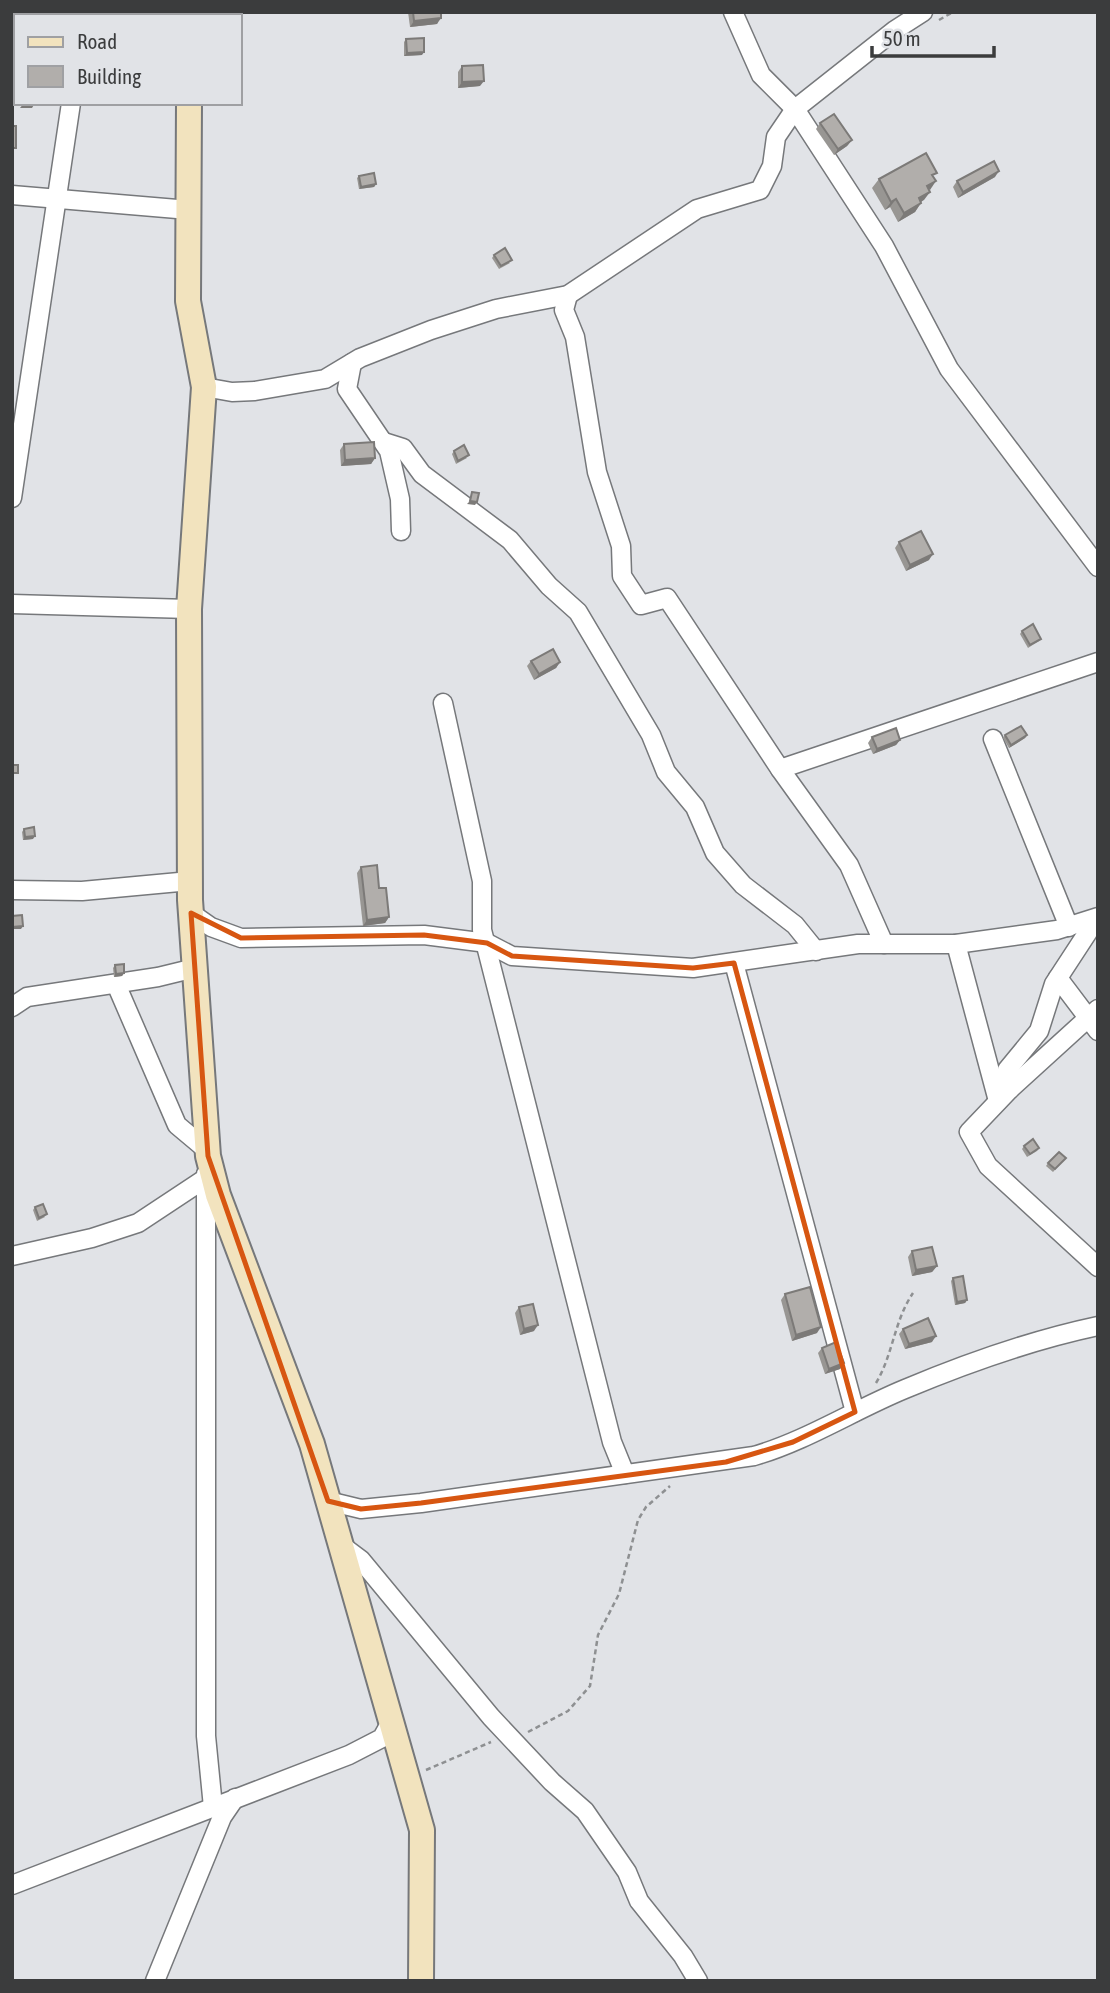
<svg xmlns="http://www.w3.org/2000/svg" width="1110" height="1993" viewBox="0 0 1110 1993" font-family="'Asap Condensed',sans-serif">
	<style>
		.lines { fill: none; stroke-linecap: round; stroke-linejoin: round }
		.street-casing { stroke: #76787b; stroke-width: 21 }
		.secondary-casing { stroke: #76787b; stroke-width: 28 }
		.path { stroke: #8e9092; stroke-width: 2.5; stroke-dasharray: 5 3.5; stroke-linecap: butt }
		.street { stroke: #fff; stroke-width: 18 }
		.secondary { stroke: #f2e3be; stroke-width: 24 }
		.wall { fill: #989693 }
		.shaded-wall { fill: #7c7a78 }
		.building { fill: #b1aeab; stroke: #7c7a78; stroke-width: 2 }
		.marked { fill: none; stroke: #d75611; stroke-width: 5; stroke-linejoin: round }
	</style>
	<rect width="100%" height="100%" fill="#e1e3e7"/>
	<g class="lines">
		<g class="street-casing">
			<g id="street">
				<path d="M733 12 761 75 795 109 884 246 949 369 1098 567"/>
				<path d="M85 16 86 12"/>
				<path d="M12 195 189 210"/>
				<path d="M568 295 564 310 575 337 597 472 621 546 622 576 641 605 667 598 780 769 849 865 884 944"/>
				<path d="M352 363 347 389 389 451 400 499 401 531"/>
				<path d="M204 387 232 392 255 391 325 379 360 358 431 330 496 309 568 295 697 209 760 190 772 166 776 137 795 109 895 30 923 12"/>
				<path d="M384 442 403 448 422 474 510 540 549 586 578 612 651 735 666 772 695 807 715 853 743 885 795 925 816 951"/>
				<path d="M12 498 71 103"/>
				<path d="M12 604 189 609"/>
				<path d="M443 703 482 881V930L612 1442 625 1474"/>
				<path d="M993 739 1069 927"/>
				<path d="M780 769 1098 662"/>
				<path d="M12 890 82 891 190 881"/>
				<path d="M191 913 211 927 241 938 424 935 487 943 512 956 693 968 858 944H956L1057 930 1098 917"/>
				<path d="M956 944 998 1101"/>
				<path d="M734 963 855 1412"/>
				<path d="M1058 978 1098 1031"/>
				<path d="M116 984 177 1125 208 1151"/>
				<path d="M12 1007 27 997 158 977 195 968"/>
				<path d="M1098 1009 1010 1089 969 1132 988 1166 1098 1267"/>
				<path d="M1010 1089 1007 1083V1070L1039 1031 1054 984 1088 932 1089 922"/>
				<path d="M206 1174V1736L213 1807"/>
				<path d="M12 1256 92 1238 138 1223 206 1178"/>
				<path d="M328 1501 361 1509 421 1503 754 1456C806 1441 854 1410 905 1389 967 1363 1032 1340 1098 1326"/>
				<path d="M341 1545 361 1560 491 1717 552 1782 585 1811 627 1872 639 1901 683 1956 698 1981"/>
				<path d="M12 1885 349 1755 382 1738 391 1722"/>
				<path d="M155 1981 222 1817 235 1798"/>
			</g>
		</g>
		<g class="secondary-casing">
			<g id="secondary">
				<path d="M190 16V12"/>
				<path d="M189 103 188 301 204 387 189 609 190 900 208 1156 218 1195 312 1444 422 1830 421 1981"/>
			</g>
		</g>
		<g class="path">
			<path d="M939 20 953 12"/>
			<path d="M876 1383C893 1355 894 1321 913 1293"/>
			<path d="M528 1732 568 1711 590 1686 598 1635 619 1594 638 1520 646 1507 670 1486"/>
			<path d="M426 1770 491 1742"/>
		</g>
		<use href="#street" class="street"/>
		<use href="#secondary" class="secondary"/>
	</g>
	<g class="wall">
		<path d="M408 12H441L437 24 410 27Z"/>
		<path d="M406 39 422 55 404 56V42Z"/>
		<path d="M462 66 480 86 458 88V72Z"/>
		<path d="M820 123 852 140 847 146 834 155 816 129Z"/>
		<path d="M359 176 376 184 374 187 359 189 357 178Z"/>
		<path d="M933 177 929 190 915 212 898 222 890 207 885 210 872 188 879 179Z"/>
		<path d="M995 177 958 198 953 187 957 181Z"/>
		<path d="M494 255 510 263 499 269 492 258Z"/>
		<path d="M344 444 375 458 371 464 341 466 340 450Z"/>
		<path d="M454 451 467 458 456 464 452 454Z"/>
		<path d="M899 542 929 560 906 571 895 548Z"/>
		<path d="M1022 631 1039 641 1028 648 1020 634Z"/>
		<path d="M531 661 560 662 556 668 534 680 527 666Z"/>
		<path d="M1005 735H1027L1025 738 1009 748 1003 738Z"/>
		<path d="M872 737 900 740 896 745 873 754 868 743Z"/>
		<path d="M24 829 33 839 23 840 22 832Z"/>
		<path d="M361 867 389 917 385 923 363 926 357 873Z"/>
		<path d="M115 965 124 973 122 976 114 977 113 968Z"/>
		<path d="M1024 1146 1039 1148 1037 1151 1027 1157 1022 1149Z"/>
		<path d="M1063 1161 1053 1172 1046 1166 1048 1163Z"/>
		<path d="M35 1207 45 1217 37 1221 33 1210Z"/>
		<path d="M912 1251 937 1266 932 1272 912 1276 908 1257Z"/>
		<path d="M953 1278 967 1300 965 1303 955 1305 951 1281Z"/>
		<path d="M785 1294 817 1333 792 1341 781 1300Z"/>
		<path d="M519 1307 534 1331 520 1335 515 1313Z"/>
		<path d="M903 1329 932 1342 905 1349 899 1334Z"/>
		<path d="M822 1348 844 1363 840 1369 825 1374 818 1353Z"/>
	</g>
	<g class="shaded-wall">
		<path d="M441 18 437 24 410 27 414 21Z"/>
		<path d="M424 52 422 55 404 56 407 53Z"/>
		<path d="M484 81 480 86 458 88 462 82Z"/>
		<path d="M24 103H35L32 108H20Z"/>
		<path d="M852 140 847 146 834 155 838 149Z"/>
		<path d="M999 171 995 177 958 198 963 192Z"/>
		<path d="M936 181 930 190 927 186Z"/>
		<path d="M376 184 374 187 359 189 361 187Z"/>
		<path d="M930 192 924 200 912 207 919 198Z"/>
		<path d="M896 199 890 207 885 210 891 202Z"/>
		<path d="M921 203 915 212 898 222 904 213Z"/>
		<path d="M375 458 371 464 341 466 345 460Z"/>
		<path d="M470 501 477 502 475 505 467 504Z"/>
		<path d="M933 554 929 560 906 571 910 565Z"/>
		<path d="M560 662 556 668 534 680 539 674Z"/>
		<path d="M1027 735 1025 738 1009 748 1011 745Z"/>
		<path d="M900 740 896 745 873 754 877 749Z"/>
		<path d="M35 836 33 839 23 840 25 837Z"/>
		<path d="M389 917 385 923 363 926 367 920Z"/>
		<path d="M23 926 21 929H12V927Z"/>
		<path d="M124 973 122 976 114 977 116 974Z"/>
		<path d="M937 1266 932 1272 912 1276 916 1270Z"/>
		<path d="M967 1300 965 1303 955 1305 957 1302Z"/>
		<path d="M538 1325 534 1331 520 1335 524 1329Z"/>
		<path d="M821 1327 817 1333 792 1341 796 1335Z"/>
		<path d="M936 1336 932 1342 905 1349 909 1344Z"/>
		<path d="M844 1363 840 1369 825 1374 829 1369Z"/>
	</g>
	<g class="building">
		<path d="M413 12H441V18L414 21Z"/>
		<path d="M424 38V52L407 53 406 39Z"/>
		<path d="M483 65 484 81 462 82V66Z"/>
		<path d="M834 114 852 140 838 149 820 123Z"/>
		<rect x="12" y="126" width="4" height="22"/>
		<path d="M926 153 937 173 932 175 936 181 927 186 930 192 919 198 921 203 904 213 896 199 891 202 879 179Z"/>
		<path d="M994 161 999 171 963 192 957 181Z"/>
		<path d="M374 173 376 184 361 187 359 176Z"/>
		<path d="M505 248 512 260 501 266 494 255Z"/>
		<path d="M374 442 375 458 345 460 344 444Z"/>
		<path d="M464 445 469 455 458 461 454 451Z"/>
		<path d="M472 492 479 493 477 502 470 501Z"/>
		<path d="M921 531 933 554 910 565 899 542Z"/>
		<path d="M1033 624 1041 639 1030 645 1022 631Z"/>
		<path d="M553 649 560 662 539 674 531 661Z"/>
		<path d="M1021 726 1027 735 1011 745 1005 735Z"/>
		<path d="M896 728 900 740 877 749 872 737Z"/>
		<rect x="12" y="765" width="6" height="8"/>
		<path d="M34 827 35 836 25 837 24 829Z"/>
		<path d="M377 865 379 888H386L389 917 367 920 361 867Z"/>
		<path d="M22 915 23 926 12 927V916Z"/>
		<path d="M124 964V973L116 974 115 965Z"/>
		<path d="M1033 1139 1039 1148 1030 1154 1024 1146Z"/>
		<path d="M1059 1152 1066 1158 1055 1169 1048 1163Z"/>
		<path d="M43 1204 47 1214 39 1218 35 1207Z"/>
		<path d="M932 1247 937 1266 916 1270 912 1251Z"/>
		<path d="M963 1276 967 1300 957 1302 953 1278Z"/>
		<path d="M810 1287 821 1327 796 1335 785 1294Z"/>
		<path d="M533 1304 538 1325 524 1329 519 1307Z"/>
		<path d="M928 1318 936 1336 909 1344 903 1329Z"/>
		<path d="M836 1342 844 1363 829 1369 822 1348Z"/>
	</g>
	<path class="marked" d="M191 913 241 938 424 935 487 943 512 956 693 968 734 963 855 1412 793 1442 726 1462 421 1503 361 1509 328 1501 208 1156Z"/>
	<rect width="1110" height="1993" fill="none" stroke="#3b3c3d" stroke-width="28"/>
	<rect x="14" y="14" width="228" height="91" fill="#e1e3e7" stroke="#9fa0a3" stroke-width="2"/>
	<rect x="28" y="37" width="35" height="10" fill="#f2e3be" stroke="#9fa0a3" stroke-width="2"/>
	<text x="77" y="49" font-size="21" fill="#3b3c3d">Road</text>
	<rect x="28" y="66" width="35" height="21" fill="#b1aeab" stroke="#9fa0a3" stroke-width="2"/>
	<text x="77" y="84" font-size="21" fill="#3b3c3d">Building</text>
	<path d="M872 46v10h122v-10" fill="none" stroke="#3b3c3d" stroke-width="3.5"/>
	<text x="883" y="46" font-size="21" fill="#3b3c3d" stroke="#e1e3e7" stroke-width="5" paint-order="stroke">50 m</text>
</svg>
